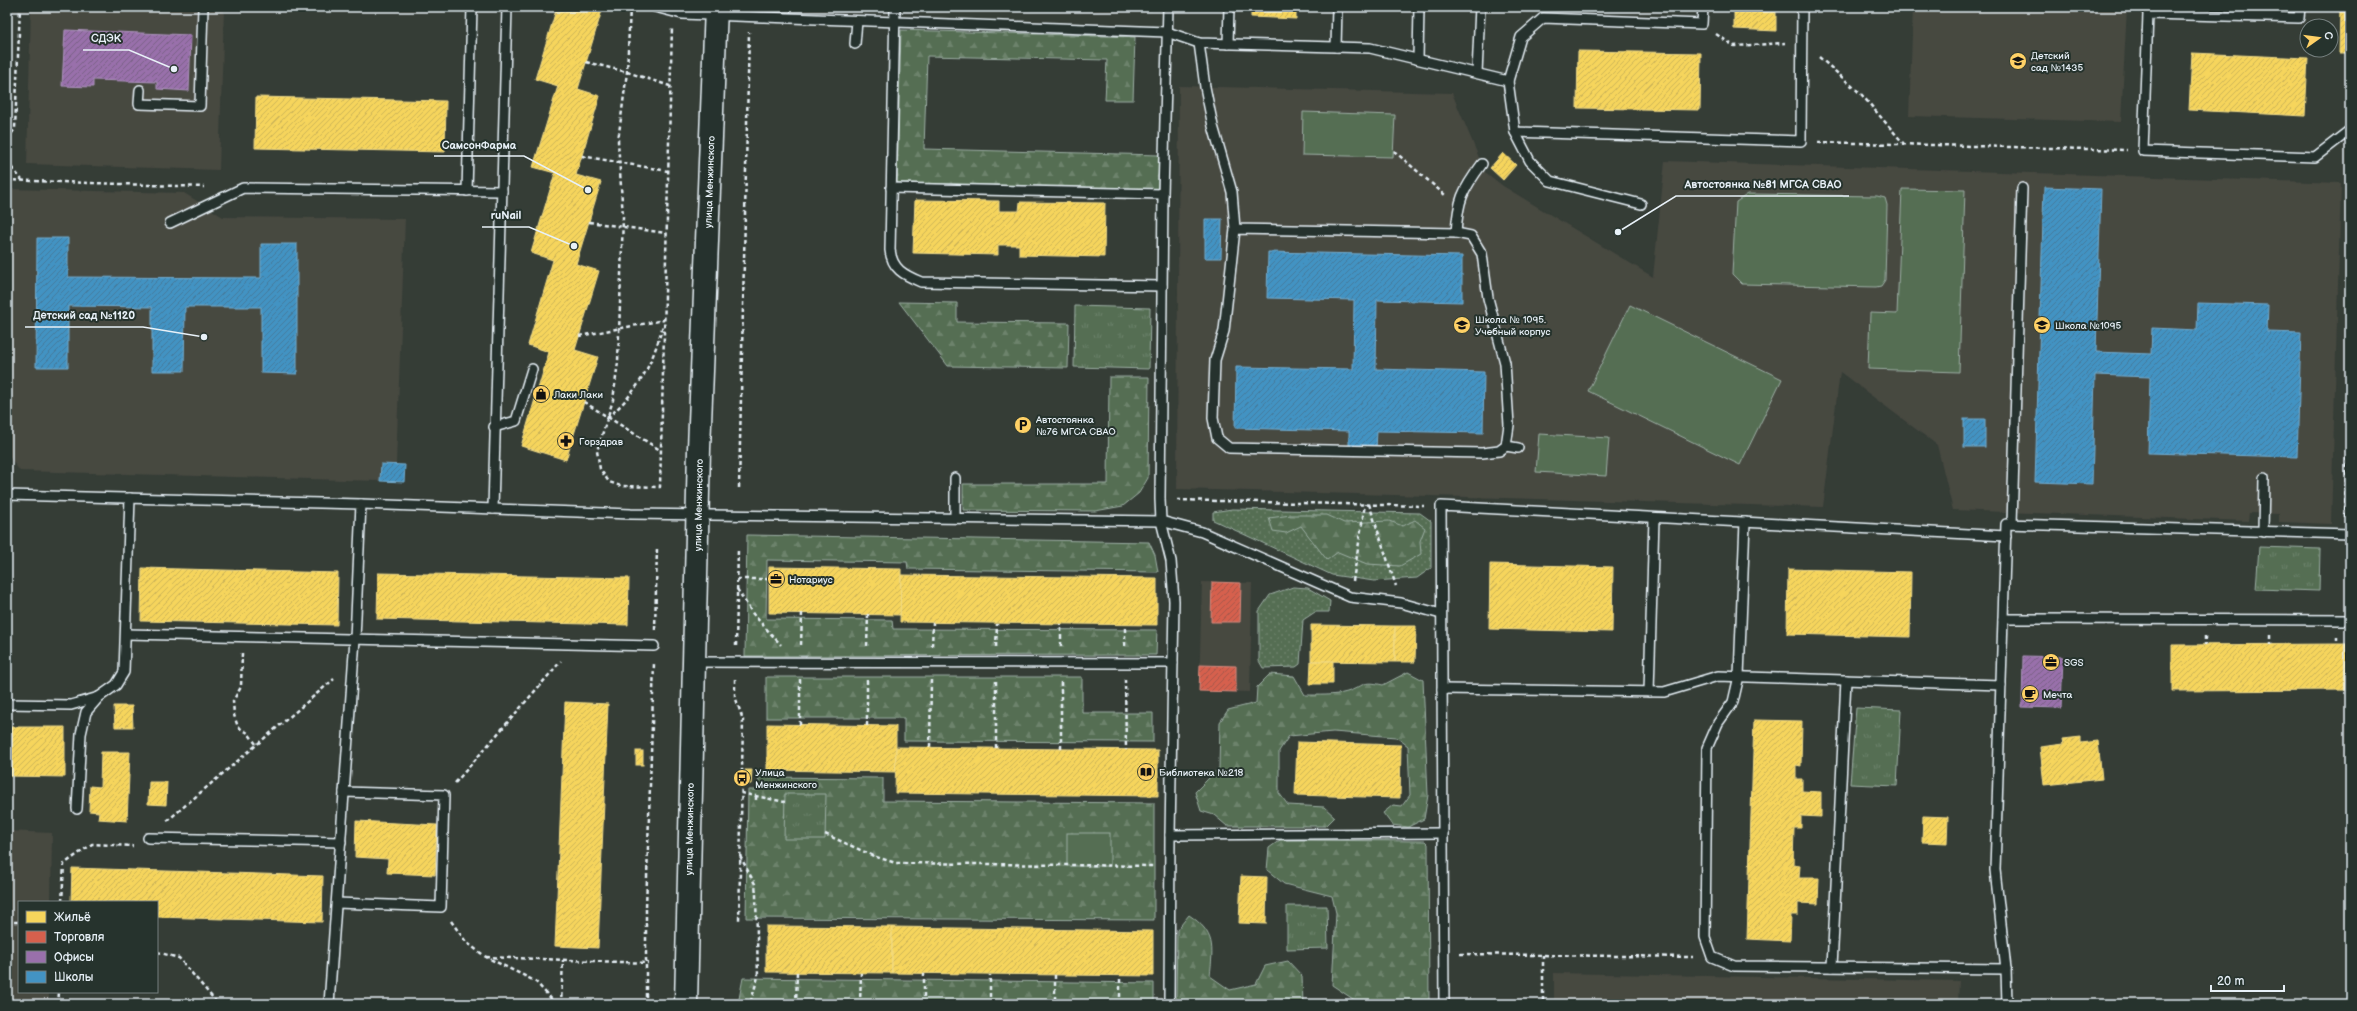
<svg xmlns="http://www.w3.org/2000/svg" width="2357" height="1011" viewBox="0 0 2357 1011" font-family="'Balsamiq Sans',sans-serif">
	<style>
		.built { fill: #474841 }
		.grass { fill: url(#grass-dots); stroke: #9eb0a6 }
		.forest { fill: url(#forest-firs); stroke: #9eb0a6 }
		.park { fill: url(#park-tufts); stroke: #9eb0a6 }
		.garden { fill: #556e53; stroke: #9eb0a6 }
		.homes { fill: url(#homes-hatch); stroke: #f2dd8b }
		.shops { fill: url(#shops-hatch); stroke: #db8c80 }
		.offices { fill: url(#offices-hatch); stroke: #b197c2 }
		.schools { fill: url(#schools-hatch); stroke: #74afd3 }
		.lines { fill: none; stroke-linecap: round; stroke-linejoin: round }
		.service-casing { stroke: #e8f1f8; stroke-width: 12 }
		.secondary-casing { stroke: #e8f1f8; stroke-width: 25 }
		.path { stroke: #e8f1f8; stroke-width: 2.5; stroke-dasharray: 4 3; stroke-linecap: butt }
		.service { stroke: #26332d; stroke-width: 9 }
		.secondary { stroke: #26332d; stroke-width: 22 }
		.labels { text-anchor: middle; stroke-width: 4; stroke-linejoin: round; paint-order: stroke }
		.poi-label { font-size: 10px; fill: #e8f1f8; stroke: #26332d; text-anchor: start }
		.street-label { font-size: 10px; fill: #e8f1f8; stroke: #26332d }
		.leader { fill: none; stroke: #e8f1f8; stroke-width: 1.5 }
		.callout-dot { fill: #e8f1f8; stroke: #26332d; stroke-width: 1.5 }
		.callout-label { font-size: 11px; text-anchor: middle; font-weight: bold; fill: #e8f1f8; stroke: #26332d; stroke-width: 4; stroke-linejoin: round; paint-order: stroke }
	</style>
	<defs>
		<pattern id="grass-dots" width="8" height="8" patternUnits="userSpaceOnUse"><rect width="8" height="8" fill="#556e53"/><path d="M2 2h.1M6 6h.1" fill="none" stroke="#6d836c" stroke-width="1.8" stroke-linecap="round"/></pattern>
		<pattern id="forest-firs" width="22" height="20" patternUnits="userSpaceOnUse"><rect width="22" height="20" fill="#556e53"/><path d="M5 1l3.5 6h-7zM16 11l3.5 6h-7z" fill="#6d836c"/></pattern>
		<pattern id="park-tufts" width="24" height="20" patternUnits="userSpaceOnUse"><rect width="24" height="20" fill="#556e53"/><path d="M3 7l-1-3M5 7V3M7 7l1-3M15 17l-1-3M17 17v-4M19 17l1-3" fill="none" stroke="#6d836c"/></pattern>
		<pattern id="homes-hatch" width="6" height="6" patternUnits="userSpaceOnUse"><rect width="6" height="6" fill="#f6d55c"/><path d="M-1 1l2-2M0 6l6-6M5 7l2-2" fill="none" stroke="#cab258"/></pattern>
		<pattern id="shops-hatch" width="6" height="6" patternUnits="userSpaceOnUse"><rect width="6" height="6" fill="#d6604d"/><path d="M-1 1l2-2M0 6l6-6M5 7l2-2" fill="none" stroke="#a4584c"/></pattern>
		<pattern id="offices-hatch" width="6" height="6" patternUnits="userSpaceOnUse"><rect width="6" height="6" fill="#9970ab"/><path d="M-1 1l2-2M0 6l6-6M5 7l2-2" fill="none" stroke="#786084"/></pattern>
		<pattern id="schools-hatch" width="6" height="6" patternUnits="userSpaceOnUse"><rect width="6" height="6" fill="#4393c3"/><path d="M-1 1l2-2M0 6l6-6M5 7l2-2" fill="none" stroke="#447999"/></pattern>
	</defs>
	<rect width="100%" height="100%" fill="#353d36"/>
	<filter id="ink" filterUnits="userSpaceOnUse"><feTurbulence type="fractalNoise" baseFrequency=".025" numOctaves="2"/><feDisplacementMap in="SourceGraphic" scale="8" xChannelSelector="R" yChannelSelector="G"/><feConvolveMatrix kernelMatrix="1 2 1 2 8 2 1 2 1" color-interpolation-filters="sRGB"/></filter>
	<g filter="url(#ink)">
		<g class="built">
			<path d="M31 7 224 9 219 170 27 164Z"/>
			<path d="M1913 7H2127L2121 122 1909 116Z"/>
			<path d="M1179 86 1452 93 1485 172 1503 186 1653 277 1665 161 2341 183 2331 524 2279 522V514L2249 513 2248 521 1953 510 1937 445 1840 372 1823 507 1177 489Z"/>
			<path d="M7 189 184 193 223 217 405 219 396 464H381L380 481 20 471 7 454Z"/>
			<path d="M1202 582 1252 583 1250 692 1199 691Z"/>
			<path d="M7 831 52 833 51 902H19V992H49V1004H7Z"/>
			<path d="M1554 973 1959 981 1958 1004H1554Z"/>
		</g>
		<g class="grass">
			<path d="M1232 509 1420 513 1431 521V568L1417 578 1374 581 1332 575 1213 520V512Z"/>
			<path d="M1293 587 1308 588 1330 601 1329 612H1315L1303 620 1300 664 1296 667 1263 668 1259 661V611L1270 595Z"/>
		</g>
		<g class="forest">
			<path d="M1069 7H1152V10Z"/>
			<path d="M901 30 1135 37 1133 100H1105L1107 60 927 56 924 149 1159 155 1158 189 897 183Z"/>
			<path d="M899 302 957 303V322L1069 323 1068 368 948 366Z"/>
			<path d="M1109 377H1149L1148 478 1139 493 1123 506 1095 511 963 510V484H1108Z"/>
			<path d="M1291 515H1327L1344 523 1389 521 1403 526 1415 520 1425 528 1420 541 1421 554 1400 566 1367 564 1338 552 1327 560 1301 526 1286 533 1273 531 1269 518Z"/>
			<path d="M747 535 1149 542 1155 555 1158 572 908 569 907 562 767 560 766 619 892 620 893 629 1157 630 1156 655 745 656Z"/>
			<path d="M1408 672 1423 680 1428 795 1424 819 1408 827 1392 825 1383 813 1393 805 1402 806 1410 795 1408 746 1396 737 1333 732 1289 736 1279 751V793L1288 805 1324 807 1335 817 1326 826H1227L1214 815 1201 811 1195 792 1219 768 1220 722 1228 710 1256 703 1257 687 1270 674 1294 676 1305 695C1319 695 1333 696 1347 692 1365 686 1361 680 1383 685Z"/>
			<path d="M766 677H1082V713H1153V742L904 741V718H766Z"/>
			<path d="M759 777 883 778V801L1154 803V920L746 918 748 790H758Z"/>
			<path d="M1280 840 1425 841 1428 844 1429 1004H1365L1356 1001 1332 985 1336 913 1332 896 1284 884 1267 870 1269 848Z"/>
			<path d="M1189 915C1216 933 1213 947 1210 976L1230 990 1256 984 1265 966 1288 961 1302 976 1303 1004H1176L1177 930Z"/>
			<path d="M743 978 1154 983V1004H738Z"/>
		</g>
		<g class="park">
			<path d="M1075 306 1150 308 1149 369 1074 367Z"/>
			<path d="M2259 547 2320 549 2319 591 2256 589Z"/>
			<path d="M1856 708 1901 710 1897 786 1850 784Z"/>
			<path d="M785 794H826L825 839H784Z"/>
			<path d="M1287 906H1327L1328 948 1287 949Z"/>
		</g>
		<g class="garden">
			<path d="M1303 112 1395 115 1393 157 1302 155Z"/>
			<path d="M1902 189 1965 190 1959 372 1868 369 1870 313 1897 314Z"/>
			<path d="M1748 194 1877 196 1885 198 1887 205 1885 280 1881 286 1876 287 1742 284 1732 274 1736 202Z"/>
			<path d="M1630 305 1782 379 1740 465 1588 391Z"/>
			<path d="M1539 434 1609 438 1606 476 1536 472Z"/>
			<rect x="1067" y="833" width="43" height="33"/>
		</g>
		<g class="homes">
			<path d="M557 7H603L578 89 600 96 576 175 601 182 576 264 599 271 575 350 598 357 566 460 521 446 549 352 528 345 553 260 531 253 555 173 533 167 558 86 535 79Z"/>
			<path d="M1251 7H1296V19L1251 17Z"/>
			<path d="M1734 7H1776V31L1734 29Z"/>
			<path d="M2340 7H2350V53H2339Z"/>
			<path d="M1578 51 1701 53 1700 110 1577 108Z"/>
			<path d="M2192 53 2308 58 2305 116 2189 110Z"/>
			<path d="M256 97 446 101 445 152 255 148Z"/>
			<path d="M1503 153 1516 165 1503 180 1490 168Z"/>
			<path d="M915 200 999 201V211H1019L1020 202 1105 203 1104 257 1019 255V245H998V255L913 253Z"/>
			<path d="M1490 564 1613 567 1612 632 1489 629Z"/>
			<path d="M769 567 901 569V615L769 613Z"/>
			<path d="M142 568 338 573 337 625 141 621Z"/>
			<path d="M1788 569 1911 572 1910 637 1787 634Z"/>
			<path d="M378 573 629 578 628 625 377 619Z"/>
			<path d="M901 575 1157 578V625L900 622Z"/>
			<path d="M1311 625 1395 626V662L1311 661Z"/>
			<path d="M1395 626H1416L1415 662H1395Z"/>
			<path d="M2337 644H2350V690L2172 691V645Z"/>
			<path d="M1311 661H1333V684H1310Z"/>
			<path d="M565 702 608 704 598 948 555 946Z"/>
			<path d="M114 706H132L133 727H115Z"/>
			<path d="M1754 720 1802 721 1801 766 1796 765V779H1802V791L1821 792V817L1801 816V828H1794L1793 865 1800 866 1799 878H1819L1818 904 1798 903V915H1791L1790 941 1747 939Z"/>
			<path d="M767 724 896 726V772L767 770Z"/>
			<path d="M7 727H65V777L7 776Z"/>
			<path d="M2081 737V743L2098 741 2102 779 2044 785 2040 747 2064 744 2063 739Z"/>
			<path d="M1297 742 1401 745 1400 798 1295 795Z"/>
			<path d="M896 747 1158 750V796L895 793Z"/>
			<rect x="636" y="751" width="7" height="14"/>
			<path d="M101 752H130L127 821 98 819 99 812 89 811 90 786 100 787Z"/>
			<path d="M745 770H752L751 784H744Z"/>
			<path d="M149 782H167L166 805 148 804Z"/>
			<path d="M1923 816 1948 817 1947 843 1922 842Z"/>
			<path d="M356 821 437 825 435 875 387 873 388 859 355 857Z"/>
			<path d="M72 868 323 876 322 922 157 917V902H71Z"/>
			<path d="M1241 876 1267 877 1266 924 1239 923Z"/>
			<path d="M766 926 892 927V973L766 972Z"/>
			<path d="M892 927 1153 931V976L892 973Z"/>
		</g>
		<g class="shops">
			<path d="M1212 582 1241 583 1240 622H1211Z"/>
			<path d="M1200 665 1236 666V692L1199 691Z"/>
		</g>
		<g class="offices">
			<path d="M65 30 191 35 189 91 157 89V82L93 80V87L62 86Z"/>
			<path d="M2023 656 2063 657 2061 708 2022 707Z"/>
		</g>
		<g class="schools">
			<path d="M2044 187 2101 189 2096 352 2151 354 2152 328 2197 330 2198 303 2268 305 2267 332 2301 333 2297 457 2148 453 2150 377 2095 375 2092 484 2035 482Z"/>
			<path d="M1205 219H1222L1221 258H1205Z"/>
			<path d="M37 238H68V277L261 278V244H297V374L261 373V307H185L184 371H152V307L68 306V367H36Z"/>
			<path d="M1268 252 1462 256V302L1377 300 1376 369 1484 372 1483 433 1377 431 1376 449H1349V431L1235 428 1236 367 1353 369 1354 300 1267 298Z"/>
			<rect x="1964" y="419" width="21" height="28"/>
			<path d="M381 464 405 465 404 482 380 481Z"/>
		</g>
		<g class="lines">
			<g class="service-casing">
				<g id="service">
					<path d="M655 7 682 14 1167 32 1199 43 1370 48 1508 81 1515 132 1801 141 1802 7"/>
					<path d="M895 7 890 250C892 269 904 275 921 282L1162 286"/>
					<path d="M1168 7 1163 194 1160 499 1161 521 1171 561 1174 601 1170 835 1169 1004"/>
					<path d="M2300 7 2299 18 2148 14 2143 151 2315 157 2350 130"/>
					<path d="M1199 43 1205 87 1213 126 1232 192 1235 229 1224 331 1215 360 1213 418 1217 438 1229 448 1482 453 1499 451 1506 446 1509 425 1505 363 1488 298 1482 254 1471 236 1456 233 1235 229"/>
					<path d="M855 44 857 21"/>
					<path d="M1228 44 1229 7"/>
					<path d="M1336 47 1337 7"/>
					<path d="M1418 59 1419 7"/>
					<path d="M1477 73 1480 7"/>
					<path d="M1508 81 1521 37 1543 18 1702 24 1703 7"/>
					<path d="M140 90 139 104 200 106 203 7"/>
					<path d="M1515 132 1530 161 1550 181 1641 204"/>
					<path d="M891 188 1163 194"/>
					<path d="M467 191 472 7"/>
					<path d="M170 223 243 188 502 191"/>
					<path d="M1456 233C1458 200 1462 191 1482 164"/>
					<path d="M494 427 516 421 532 369"/>
					<path d="M1506 446 1518 448"/>
					<path d="M7 495 361 504 355 639 329 1004"/>
					<path d="M361 504 631 514 1161 521 1202 532 1350 597 1401 603 1441 614"/>
					<path d="M493 509 507 7"/>
					<path d="M955 517V478"/>
					<path d="M1745 522 1739 676 1733 702 1718 723 1707 748 1705 937 1712 957 1734 966 2006 969"/>
					<path d="M2012 524 2022 188"/>
					<path d="M2263 532 2264 478"/>
					<path d="M2003 619 2350 620"/>
					<path d="M126 634 654 646"/>
					<path d="M694 662 1173 663"/>
					<path d="M1442 689 1664 692 1718 676 2001 685"/>
					<path d="M1649 692 1654 518"/>
					<path d="M7 704 71 705 99 697"/>
					<path d="M77 809 81 734 86 712 99 697 116 685 124 672 130 498"/>
					<path d="M1170 835 1443 833"/>
					<path d="M148 838 341 842"/>
					<path d="M337 903 441 907 444 795 344 792"/>
					<path d="M1832 967 1846 680"/>
					<path d="M1444 1004 1441 506 2006 536"/>
					<path d="M2007 1004 2006 969 1995 870 2006 524 2350 534"/>
				</g>
			</g>
			<g class="secondary-casing">
				<path id="secondary" d="M686 1004 699 449 716 7"/>
			</g>
			<g class="path">
				<path d="M630 7 627 72 618 141 623 217 618 362 613 400 597 451 600 469 609 482 621 486 660 487 672 27"/>
				<path d="M1716 34 1734 46 1785 43"/>
				<path d="M1819 57 1861 94 1904 144"/>
				<path d="M586 62 627 72 670 86"/>
				<path d="M7 139 15 129 20 7"/>
				<path d="M1818 142 2127 150"/>
				<path d="M1394 151 1445 195"/>
				<path d="M582 156 668 171"/>
				<path d="M7 162 22 180"/>
				<path d="M7 180 204 187"/>
				<path d="M589 222 666 233"/>
				<path d="M579 336 664 320"/>
				<path d="M584 402 660 450"/>
				<path d="M607 418C639 391 652 365 663 325"/>
				<path d="M739 488 749 32"/>
				<path d="M1177 500 1424 506"/>
				<path d="M1369 504 1396 586"/>
				<path d="M2345 517 2350 340"/>
				<path d="M737 579H769"/>
				<path d="M1353 581 1365 504"/>
				<path d="M737 589 753 614 781 645"/>
				<path d="M655 630 657 548"/>
				<path d="M2271 635V645"/>
				<path d="M2205 636V645"/>
				<path d="M2337 637V644"/>
				<path d="M801 645 802 613"/>
				<path d="M736 646 738 548"/>
				<path d="M867 646 868 614"/>
				<path d="M932 646 933 623"/>
				<path d="M1061 646V624"/>
				<path d="M1125 646V625"/>
				<path d="M996 647 997 624"/>
				<path d="M242 653 241 687 233 701 234 715 238 727 248 733 256 744"/>
				<path d="M735 679V696L743 720 739 921"/>
				<path d="M1125 679 1126 750"/>
				<path d="M800 725V678"/>
				<path d="M867 726V679"/>
				<path d="M930 747 931 679"/>
				<path d="M996 748V680"/>
				<path d="M1061 749V679"/>
				<path d="M455 783 561 661"/>
				<path d="M741 793 785 802"/>
				<path d="M756 796V802"/>
				<path d="M167 821 334 679"/>
				<path d="M825 834 876 857 896 863 1153 866"/>
				<path d="M740 856 755 884 756 895 758 977 750 1004"/>
				<path d="M62 902 64 864 92 844 133 846"/>
				<path d="M451 921 466 942 486 957 535 981 556 1004"/>
				<path d="M7 922H19"/>
				<path d="M157 952 179 958 218 1004"/>
				<path d="M1460 954 1693 957"/>
				<path d="M1543 955V1004"/>
				<path d="M486 957 648 963"/>
				<path d="M1055 975V1004"/>
				<path d="M58 1004 59 992"/>
				<path d="M561 1004 563 960"/>
				<path d="M646 1004V908L654 663"/>
				<path d="M796 1004 797 972"/>
				<path d="M860 1004 861 973"/>
				<path d="M924 1004V974"/>
				<path d="M990 1004V975"/>
				<path d="M1120 1004V976"/>
			</g>
			<use href="#service" class="service"/>
			<use href="#secondary" class="secondary"/>
		</g>
	</g>
	<defs>
		<g id="school-disc" transform="scale(0.9)"><circle r="9.5" fill="#ffd166" stroke="#26332d"/><path d="M0-5L7-2L0 1L-7-2ZM-4 1L0 2.5L4 1V4Q0 6-4 4Z" fill="#111"/></g>
		<g id="shop-disc" transform="scale(0.9)"><circle r="9.5" fill="#ffd166" stroke="#26332d"/><path d="M-5-2.5h2.3a2.7 3.5 0 0 1 5.4 0H5L5.5 6h-11ZM-1.5-2.5h3a1.5 2.3 0 0 0-3 0Z" fill="#111"/></g>
		<g id="parking-disc" transform="scale(0.9)"><circle r="9.5" fill="#ffd166" stroke="#26332d"/><path d="M-3.5-5.5H1a3.5 3.5 0 0 1 0 7H-1V5.5H-3.5ZM-1-3.4V-.6H.8a1.4 1.4 0 0 0 0-2.8Z" fill="#111"/></g>
		<g id="pharmacy-disc" transform="scale(0.9)"><circle r="9.5" fill="#ffd166" stroke="#26332d"/><path d="M-2-6h4v4h4v4h-4v4h-4v-4h-4v-4h4Z" fill="#111"/></g>
		<g id="office-disc" transform="scale(0.9)"><circle r="9.5" fill="#ffd166" stroke="#26332d"/><path d="M-6-3h4V-5.5h4V-3h4V5H-6ZM-1-4.5V-3h2v-1.5ZM-6 0V1H6V0Z" fill="#111"/></g>
		<g id="cafe-disc" transform="scale(0.9)"><circle r="9.5" fill="#ffd166" stroke="#26332d"/><path d="M-5.5-4.5H6V0H3Q3 3.5 0 3.5H-2.5Q-5.5 3.5-5.5 0ZM3-3.2v2h1.7v-2ZM-6 4.5H4V6H-6Z" fill="#111"/></g>
		<g id="library-disc" transform="scale(0.9)"><circle r="9.5" fill="#ffd166" stroke="#26332d"/><path d="M-6-4Q-3-5.5-.7-3.5V5Q-3 3-6 4ZM6-4Q3-5.5 .7-3.5V5Q3 3 6 4Z" fill="#111"/></g>
		<g id="bus-disc" transform="scale(0.9)"><circle r="9.5" fill="#ffd166" stroke="#26332d"/><path d="M-5-6H5V4H4V6H2V4H-2V6H-4V4H-5ZM-3.5-4V0h7V-4ZM-3.5 1.2v1.5H-2V1.2ZM2 1.2v1.5H3.5V1.2Z" fill="#111"/></g>
	</defs>
	<g fill-rule="evenodd">
		<use href="#school-disc" x="2018" y="61"/>
		<use href="#school-disc" x="1462" y="325"/>
		<use href="#school-disc" x="2042" y="325"/>
		<use href="#shop-disc" x="541" y="394"/>
		<use href="#parking-disc" x="1023" y="425"/>
		<use href="#pharmacy-disc" x="566" y="441"/>
		<use href="#office-disc" x="776" y="579"/>
		<use href="#office-disc" x="2051" y="662"/>
		<use href="#cafe-disc" x="2030" y="694"/>
		<use href="#library-disc" x="1146" y="772"/>
		<use href="#bus-disc" x="742" y="778"/>
	</g>
	<g class="labels">
		<g class="poi-label">
			<text x="2031" y="59">Детский<tspan x="2031" dy="12">сад №1435</tspan></text>
			<text x="1475" y="323">Школа № 1095.<tspan x="1475" dy="12">Учебный корпус</tspan></text>
			<text x="2055" y="329">Школа №1095</text>
			<text x="554" y="398">Лаки Лаки</text>
			<text x="1036" y="423">Автостоянка<tspan x="1036" dy="12">№76 МГСА СВАО</tspan></text>
			<text x="579" y="445">Горздрав</text>
			<text x="789" y="583">Нотариус</text>
			<text x="2064" y="666">SGS</text>
			<text x="2043" y="698">Мечта</text>
			<text x="755" y="776">Улица<tspan x="755" dy="12">Менжинского</tspan></text>
			<text x="1159" y="776">Библиотека №218</text>
		</g>
		<g class="street-label">
			<text transform="translate(709 182) rotate(-88)" y="4">улица Менжинского</text>
			<text transform="translate(698 505) rotate(-89)" y="4">улица Менжинского</text>
			<text transform="translate(689 829) rotate(-89)" y="4">улица Менжинского</text>
		</g>
	</g>
	<path class="leader" d="M174 69L129 50H83M588 190L524 156H434M1618 232L1676 196H1849M574 246L529 227H482M204 337L143 327H25"/>
	<g class="callout-dot">
		<circle cx="174" cy="69" r="4"/>
		<circle cx="588" cy="190" r="4"/>
		<circle cx="1618" cy="232" r="4"/>
		<circle cx="574" cy="246" r="4"/>
		<circle cx="204" cy="337" r="4"/>
	</g>
	<g class="callout-label">
		<text x="106" y="42">СДЭК</text>
		<text x="479" y="149">СамсонФарма</text>
		<text x="1763" y="188">Автостоянка №81 МГСА СВАО</text>
		<text x="506" y="219">ruNail</text>
		<text x="84" y="319">Детский сад №1120</text>
	</g>
	<rect width="2357" height="1011" fill="none" stroke="#26332d" stroke-width="24"/>
	<rect x="12" y="12" width="2333" height="987" fill="none" stroke="#e8f1f8" stroke-width="1.5" filter="url(#ink)"/>
	<rect x="18" y="901" width="140" height="92" fill="#26332d" stroke="#747f7e"/>
	<rect x="26" y="911" width="20" height="12" fill="#f6d55c" stroke="#747f7e"/>
	<text x="54" y="921" font-size="12" fill="#e8f1f8">Жильё</text>
	<rect x="26" y="931" width="20" height="12" fill="#d6604d" stroke="#747f7e"/>
	<text x="54" y="941" font-size="12" fill="#e8f1f8">Торговля</text>
	<rect x="26" y="951" width="20" height="12" fill="#9970ab" stroke="#747f7e"/>
	<text x="54" y="961" font-size="12" fill="#e8f1f8">Офисы</text>
	<rect x="26" y="971" width="20" height="12" fill="#4393c3" stroke="#747f7e"/>
	<text x="54" y="981" font-size="12" fill="#e8f1f8">Школы</text>
	<g transform="translate(2319 38) rotate(76)"><circle r="19" fill="#26332d" stroke="#747f7e"/>
	<path d="M0-3L7 15L0 10L-7 15Z" fill="#ffd166"/>
	<text y="-6" font-size="11" font-weight="bold" text-anchor="middle" fill="#e8f1f8">С</text>
	</g>
	<path d="M2211 985v6h73v-6" fill="none" stroke="#e8f1f8" stroke-width="2"/>
	<text x="2217" y="985" font-size="12" fill="#e8f1f8" stroke="#26332d" stroke-width="3" paint-order="stroke">20 m</text>
</svg>
